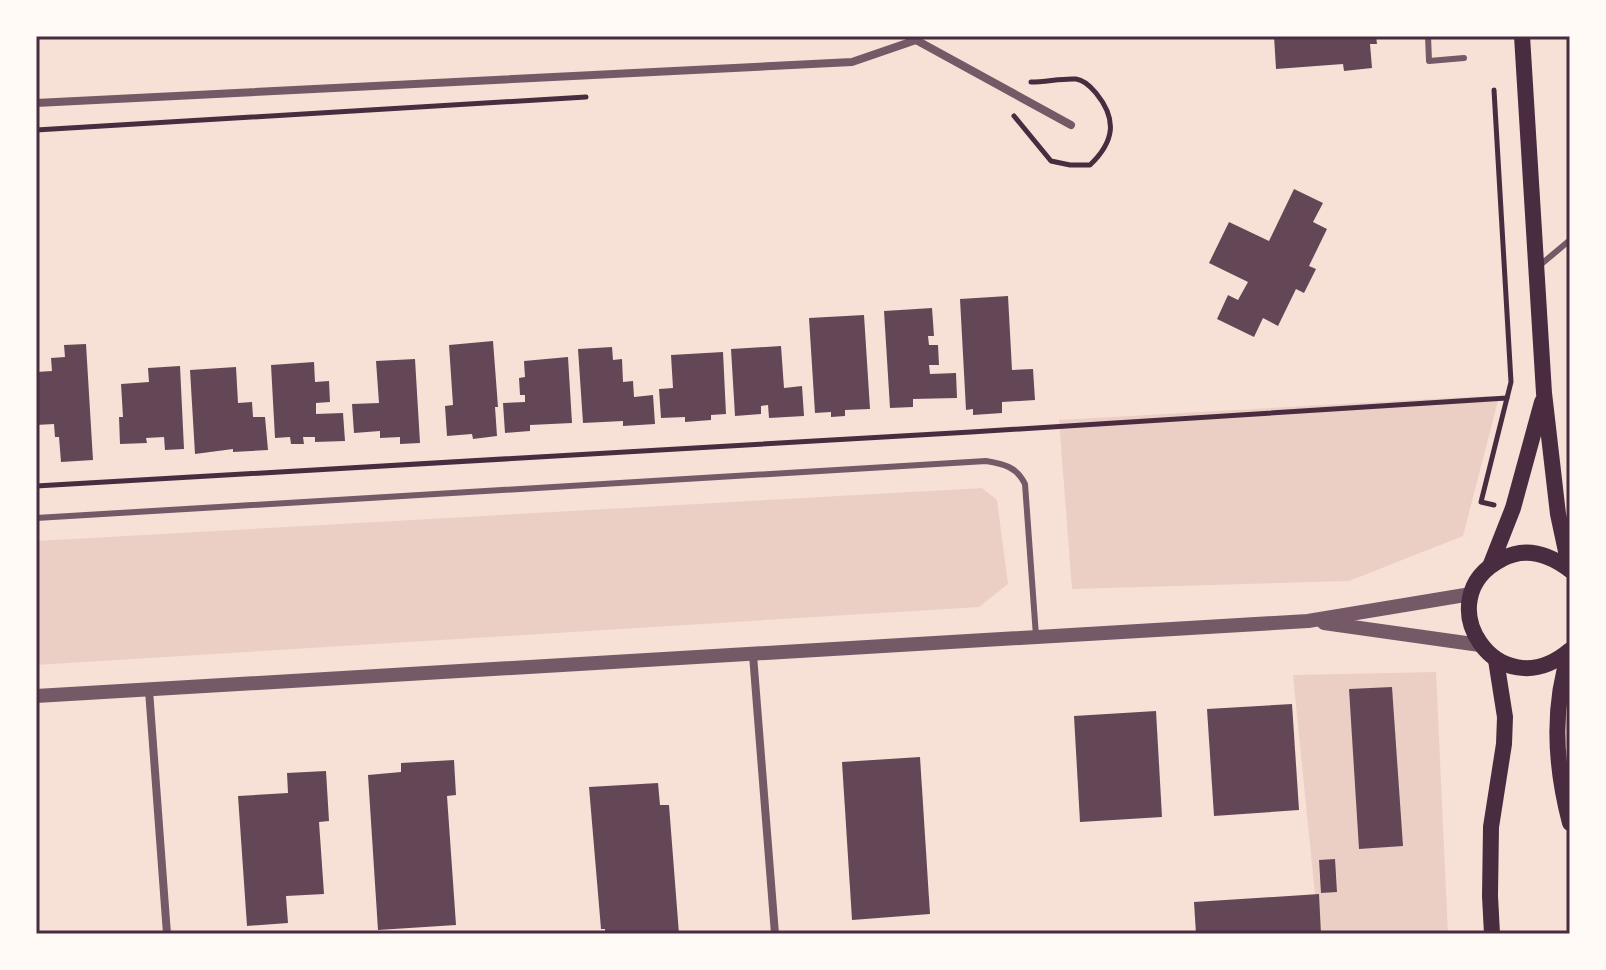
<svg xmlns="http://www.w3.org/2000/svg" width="1606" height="970" viewBox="0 0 1606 970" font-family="Jost,sans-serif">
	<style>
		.green { fill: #ebcfc5 }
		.building { fill: #644757 }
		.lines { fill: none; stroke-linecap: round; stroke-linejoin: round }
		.path { stroke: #4a2c40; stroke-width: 5 }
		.service { stroke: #755966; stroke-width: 6 }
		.minor { stroke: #755966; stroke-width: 8 }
		.tertiary { stroke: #755966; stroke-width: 14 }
		.secondary { stroke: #4a2c40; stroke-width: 16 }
		.neatline { fill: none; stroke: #4a2c40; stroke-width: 3 }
	</style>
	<rect width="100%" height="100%" fill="#f7e1d7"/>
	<g class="green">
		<path d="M1485 396 1499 397 1463 536 1349 581 1072 589 1059 420Z"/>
		<path d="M982 488 997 500 1008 584 979 607 36 665V541Z"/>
		<path d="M1436 672 1448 934H1319L1293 675Z"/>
	</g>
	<g class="building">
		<path d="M1274 36H1376L1377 44H1370L1372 68 1344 71 1343 64 1276 69Z"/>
		<path d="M1294 189 1323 203 1313 222 1327 229 1309 266 1316 269 1304 293 1296 289 1278 326 1263 318 1254 337 1217 319 1228 295 1238 300 1248 282 1209 263 1229 222 1269 241Z"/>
		<path d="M1008 296 1012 370 1033 369 1035 400 1002 402V413L973 415V409L966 410 960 299Z"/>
		<path d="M932 308 934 336H928L929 345H938L939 365H929L930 374 956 373 957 398 913 399V407L890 408 884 311Z"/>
		<path d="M864 315 870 409 845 410V416L831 417V412L815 413 809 318Z"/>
		<path d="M493 341 498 407H495L497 436 473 439 472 434 447 436 445 406 453 405 449 345Z"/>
		<path d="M86 344 93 460 61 462 59 437H55L54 424 36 425V372L52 371 51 358 65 357 64 345Z"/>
		<path d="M781 346 784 388 802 386 804 416 769 418 768 405 761 406V414L735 416 731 349Z"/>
		<path d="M612 347 613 360 622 359 623 382 633 381 634 397 653 395 655 424 623 426V421L583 423 578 349Z"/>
		<path d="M723 352 726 414 711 415V420L685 422V417L661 418 659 389 673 388 671 355Z"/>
		<path d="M568 357 572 423 530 425V431L505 433 503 403 525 402V395H520L519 378 525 377 524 361Z"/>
		<path d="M415 359 420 443 400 444V437L380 438V431L354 433 352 404 379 403 376 361Z"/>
		<path d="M314 362 315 382 329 381 330 402 316 403V414L343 413 345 441 315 442V437H303L304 444H291L290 437 275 438 271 365Z"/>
		<path d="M180 366 184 449 165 450 164 437 146 438 147 443 120 444 119 417H123L121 384 149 382 148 368Z"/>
		<path d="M236 367 238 403 252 402 253 417H265L268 450 233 452V449L195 454 190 370Z"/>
		<path d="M1392 687 1403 846 1359 849 1349 689Z"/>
		<path d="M1292 704 1299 810 1214 816 1207 709Z"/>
		<path d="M1156 711 1162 817 1080 822 1074 716Z"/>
		<path d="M920 757 930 914 852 920 842 762Z"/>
		<path d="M454 760 456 795 447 796 456 925 378 930 368 775 401 772V763Z"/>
		<path d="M326 771 329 821 319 822 324 894 286 896 288 923 247 926 238 796 288 793 287 773Z"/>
		<path d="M658 783 660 805H669L679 934H605V929H601L589 787Z"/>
		<path d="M1335 859 1337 892 1321 893 1319 860Z"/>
		<path d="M1319 894 1321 934H1196L1194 902Z"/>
	</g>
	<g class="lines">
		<g class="path">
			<path d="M1014 116 1051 161 1070 165H1090C1114 142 1118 120 1096 93 1091 87 1084 80 1076 79 1062 78 1046 82 1031 82"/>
			<path d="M36 130 586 97"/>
			<path d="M36 486 971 432 1507 398"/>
			<path d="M1494 505 1481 502 1511 382 1494 90"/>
		</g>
		<g class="service">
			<path d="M1428 36 1429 61 1464 58"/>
			<path d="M1539 266 1570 240"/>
			<path d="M36 518 986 461C1004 464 1017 467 1025 484L1036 636"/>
		</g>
		<g class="minor">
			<path d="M916 40 1071 125"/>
			<path d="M36 103 852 62 916 40 918 36"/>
			<path d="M753 655 775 934"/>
			<path d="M149 690 167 934"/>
		</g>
		<g class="tertiary">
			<path d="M1324 623 1480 645"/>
			<path d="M36 696 1308 621 1471 594"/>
		</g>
		<g class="secondary">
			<path d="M1522 36 1544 393 1558 514 1570 570"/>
			<path d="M1491 564 1513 508 1542 402"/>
			<path d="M1570 570C1549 554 1526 546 1502 559 1425 598 1497 712 1570 650"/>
			<path d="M1570 651C1551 708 1555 766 1570 823"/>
			<path d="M1492 934 1490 896 1491 827 1504 744 1505 717 1496 660"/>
		</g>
	</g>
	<rect width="1606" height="970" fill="none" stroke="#fffaf5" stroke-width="76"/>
	<rect x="38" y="38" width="1530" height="894" class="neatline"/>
</svg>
